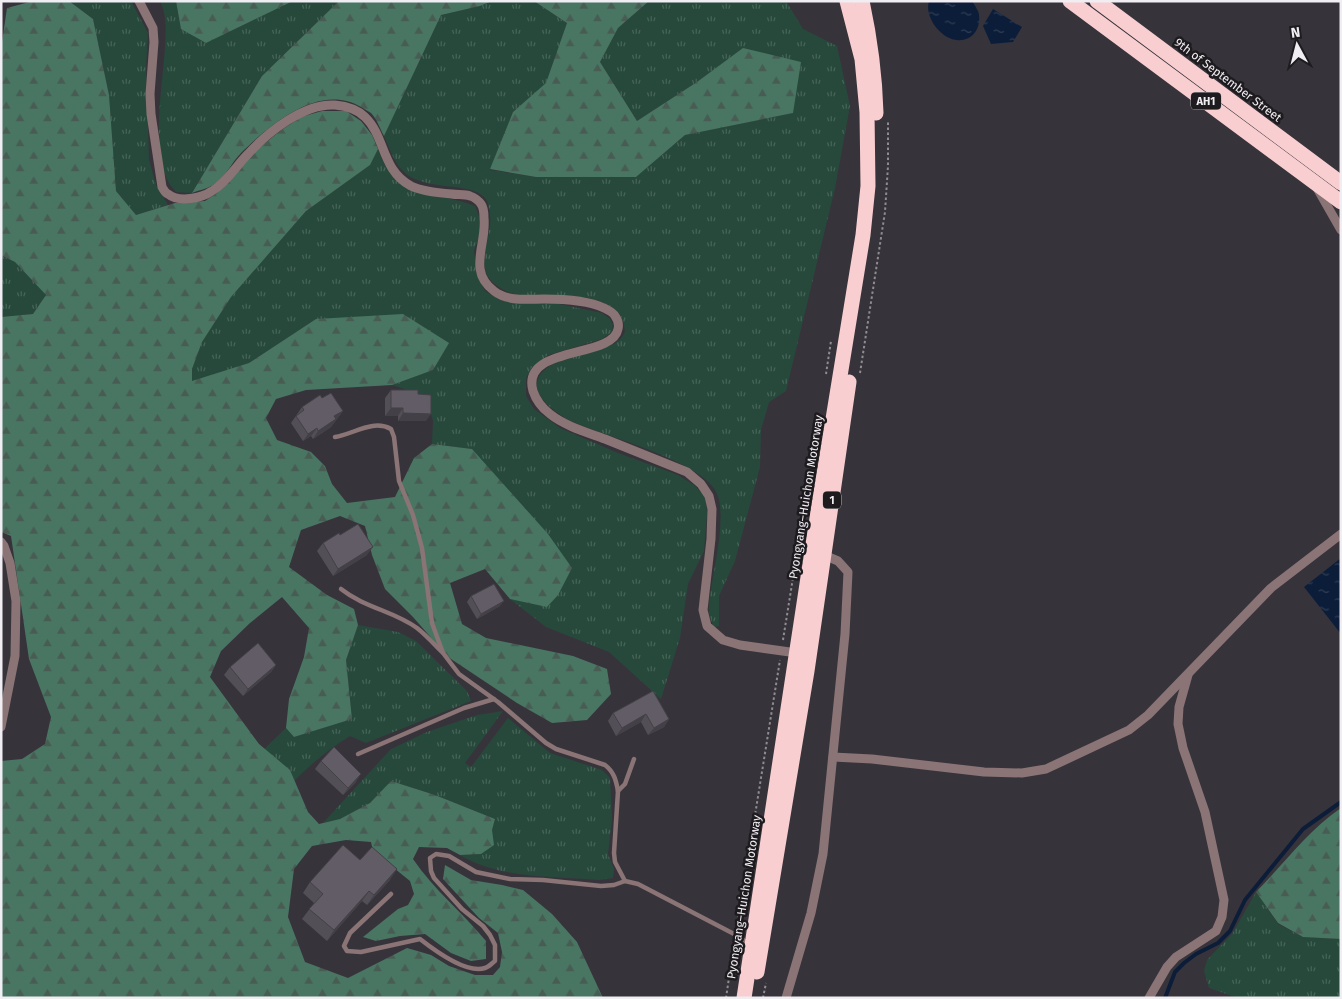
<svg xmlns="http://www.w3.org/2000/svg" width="1342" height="999" viewBox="0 0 1342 999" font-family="'Fira Sans',sans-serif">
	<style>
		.grass { fill: url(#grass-tufts) }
		.forest { fill: url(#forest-firs) }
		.water { fill: url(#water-ripples) }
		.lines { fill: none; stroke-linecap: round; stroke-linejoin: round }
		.stream { stroke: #0c1d39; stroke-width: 4 }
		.path { stroke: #8f8c92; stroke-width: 2; stroke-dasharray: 2.5 2.5; stroke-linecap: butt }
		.lane { stroke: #8a7475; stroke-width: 4.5 }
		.street { stroke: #8a7475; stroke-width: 9 }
		.highway { stroke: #f8ced0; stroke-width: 15 }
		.wall { fill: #534f57 }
		.shaded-wall { fill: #444047 }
		.building { fill: #615c65; stroke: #444047 }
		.labels { text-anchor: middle; stroke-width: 5; stroke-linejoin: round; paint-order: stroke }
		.shield { fill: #1e1b1f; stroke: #b2afb3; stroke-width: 1 }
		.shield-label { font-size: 11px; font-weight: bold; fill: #f1eef3 }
		.street-label { font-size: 12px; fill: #f1eef3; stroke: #1e1b1f }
	</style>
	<defs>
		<pattern id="grass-tufts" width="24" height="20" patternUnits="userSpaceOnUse" patternTransform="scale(1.25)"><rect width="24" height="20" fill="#26493b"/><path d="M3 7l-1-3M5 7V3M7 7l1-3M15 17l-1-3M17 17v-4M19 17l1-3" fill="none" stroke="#466458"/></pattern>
		<pattern id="forest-firs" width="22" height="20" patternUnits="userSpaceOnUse" patternTransform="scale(1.25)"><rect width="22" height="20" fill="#487662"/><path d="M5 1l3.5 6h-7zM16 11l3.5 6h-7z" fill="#485c54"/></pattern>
		<pattern id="water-ripples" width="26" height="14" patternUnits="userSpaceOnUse" patternTransform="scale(1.25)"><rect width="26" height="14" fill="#0c1d39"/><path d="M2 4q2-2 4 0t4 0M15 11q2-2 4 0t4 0" fill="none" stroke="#303e56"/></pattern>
	</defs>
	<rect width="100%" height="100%" fill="#37333a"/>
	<g class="grass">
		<path d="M69 1H131L148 33 146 68 149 160 156 185 168 205 136 215 116 191 109 95 93 19Z"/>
		<path d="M160 1H176L181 29 206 43 293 1H339L262 76 192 193 176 192C173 188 169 184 167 179 151 146 163 84 165 46 166 32 167 15 160 1Z"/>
		<path d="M492 1H534L567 23 546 84 513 112 490 170 536 177H636L685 135 793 113 744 48 697 82 637 121 600 62 618 28 649 1H786L803 29 837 46 850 106 835 188 786 391 769 402 761 430 760 467 735 561 719 596V626L714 627C712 623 710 618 709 613 708 603 711 592 712 583 716 559 725 519 718 496 707 461 602 436 569 420 556 413 527 393 540 375 551 359 586 354 605 347 609 346 615 344 618 341 621 339 623 335 625 332 624 325 623 317 617 311 598 293 558 296 533 295 526 295 518 296 511 293 462 274 497 240 489 208 488 205 488 201 485 198 471 181 425 192 404 172 394 163 390 149 384 136L441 15 480 6Z"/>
		<path d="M378 149C398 205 429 188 475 206L481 222 479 238 474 250 476 272 485 291 502 301 554 303 602 313 610 319 613 325 612 332 602 339 548 355 532 367 526 378V396L534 409 560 428 618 453 678 475 694 485 706 498 707 514 704 551 688 584 680 638 661 699 609 652 546 627 510 599 547 606 472 449 432 444 433 421 426 396 392 385 433 370 316 319 249 363 192 382V369L202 342 231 297 306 211 370 165Z"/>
		<path d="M1 255 15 262 46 295 33 314 1 317Z"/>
		<path d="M358 625 398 632 416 641 467 691 471 701 366 743 350 736C329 749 312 763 294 781L290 770 264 749 286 728 294 737 352 719 346 660Z"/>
		<path d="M503 711 465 763 471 767 508 718 550 753 602 770 610 778 612 818 608 854 614 869 613 878 599 880C555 876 499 879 460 855L481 854 492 830 495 819 435 795 391 781 370 803 340 819 323 823 391 749 427 732 477 715Z"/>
		<path d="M1256 892 1278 924 1303 937 1341 939V998H1238L1209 988 1204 971 1207 960 1232 934Z"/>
	</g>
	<g class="forest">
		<path d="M33 1H69L93 19 109 95 116 191 136 215 175 203 205 201 217 193 252 154 280 131 301 117 322 111H346L361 121 372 135 378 149 370 165 306 211 231 297 202 342 192 369V381L249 363 316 319 403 314 449 343 433 370 392 385 306 390 276 399 266 418 277 440 311 452 325 466 332 484 347 503 395 497 414 458 432 444 472 449 548 534 572 568 558 595 547 607 510 599 485 569 450 583 462 624 486 638 573 656 607 669 611 694 587 720 552 723 517 703 448 657 413 617 385 589 372 555 365 526 340 516 301 530 289 567 327 595 354 609 358 625 346 660 352 719 294 737 286 728 289 699 304 657 309 628 282 597 250 623 221 651 210 677 259 744 290 770 308 812 319 824 340 819 370 803 391 781 435 795 495 819 492 830 494 845 481 854 460 855 447 848 419 847 413 859C434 890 462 912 486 941V959L471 961 451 953 425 934 400 936 376 941 363 937 398 909 408 905 414 894 410 881 373 851 371 842 346 840 312 846 294 869 288 917 305 962 348 978 407 948 431 955 449 966 475 975H493L500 967 502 952 498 933 479 918 443 879 445 865 471 880 502 885 523 890 552 914 577 942 603 998H1V761L22 759 45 744 51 717 29 659 11 536 1 532V317L33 314 46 295 15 262 1 255V49L7 8Z"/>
		<path d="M176 1H293L206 43 181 29Z"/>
		<path d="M339 1H492L480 6 441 15 384 136C380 129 377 119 371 113 368 111 364 109 361 107 319 82 270 125 241 153 231 163 226 177 213 185 207 189 199 190 192 193L262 76Z"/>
		<path d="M534 1H649L618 28 600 62 637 121 697 82 743 48 801 62 793 113 685 135 636 177H536L490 169 513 112 546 83 567 23Z"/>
		<path d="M1341 808V939L1303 937 1278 923 1256 892C1284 864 1307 831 1341 808Z"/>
	</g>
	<g class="water">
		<path d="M929 1H972C975 6 979 11 979 15 981 30 971 42 956 40 940 38 924 16 929 1Z"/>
		<path d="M993 9 1022 27 1013 42 991 44 983 26Z"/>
		<path d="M1341 558V634L1304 587Z"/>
	</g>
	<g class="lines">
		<path class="stream" d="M1165 998 1175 972 1184 963 1196 954 1218 943 1230 931 1245 900 1303 829 1341 802"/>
		<g class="path">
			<path d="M860 373 885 212 888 166V120"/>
			<path d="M826 374 831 341"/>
			<path d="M783 640 796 559"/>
			<path d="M737 927 780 660"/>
			<path d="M726 998 734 944"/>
			<path d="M763 998 766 983"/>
		</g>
		<g class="lane">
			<path d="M335 437C354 434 373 419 391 429L394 437 399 481 413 515 422 548 432 623 443 653 459 674 498 702 546 743 556 749 605 765C614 772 616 780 618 791L614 853 615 862 625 881"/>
			<path d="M341 589C365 608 394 611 417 628 426 635 434 644 442 652"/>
			<path d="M358 754 464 708 494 699"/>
			<path d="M618 791 625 784 634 759"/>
			<path d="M391 894 350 933 344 946 347 951 361 952 420 939C434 950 466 974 485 968 489 967 492 963 495 961V945L490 935 483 926 462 909 434 878 431 871 430 858 436 854 449 856 476 872 510 879 543 880 601 886 614 885 625 881 638 884 736 935 749 944"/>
		</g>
		<g class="street">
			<path d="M139 1 153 28 154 42 150 94 151 114 162 187C164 190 165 193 168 194 179 203 202 198 212 191 227 182 236 166 248 154 268 132 304 103 335 105 346 106 357 109 365 117 386 137 381 170 411 186 421 191 439 193 452 194 457 195 465 194 470 196 474 197 479 201 481 204 484 208 484 213 484 218 487 244 467 271 494 291 508 302 528 299 544 299 563 299 587 300 604 308 608 310 613 312 615 316 618 320 619 325 618 329 613 359 520 345 533 391 536 400 542 408 550 414 565 426 586 432 605 439 632 450 660 461 687 472L701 484 709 496 712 509 711 539 703 610 707 626 723 640 740 645 797 653"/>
			<path d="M1317 188 1341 230"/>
			<path d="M1 542 4 546 10 563 16 601 15 656 1 727"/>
			<path d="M833 757 872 759 984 772 1022 773 1046 769 1129 730 1148 715 1271 588 1341 534"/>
			<path d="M786 998 811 913 823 854 845 634 848 572 838 561 824 555"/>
			<path d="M1149 998 1167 967 1176 957 1216 931 1222 917 1224 900 1205 812 1183 748 1178 724 1179 707 1188 675"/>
		</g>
		<g class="highway">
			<path d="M862 1C870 38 875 75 876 113"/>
			<path d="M1070 1 1341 202"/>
			<path d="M1097 1 1341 183"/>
			<path d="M757 972 807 671 849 382"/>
			<path d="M744 998 819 505 863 235 868 186 867 112 862 59 847 1"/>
		</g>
	</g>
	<g class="wall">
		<path d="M391 390 426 421H398V416H385V398Z"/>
		<path d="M322 398 343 411 331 427 313 439 311 436 303 441 291 423 302 407Z"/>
		<path d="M340 535 367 555 333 576 317 551 323 543Z"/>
		<path d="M471 596 500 606 477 619 467 602Z"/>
		<path d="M276 665 271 672 243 696 224 675 230 667Z"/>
		<path d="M653 691 669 719 664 727 648 735 641 722 616 736 608 721 613 713Z"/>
		<path d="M321 761 356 782 343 795 315 769Z"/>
		<path d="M360 860 390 880 367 905 362 901 327 941 302 919 314 903 303 893 310 882Z"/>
	</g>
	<g class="shaded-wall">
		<path d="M391 408H403L398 416H385Z"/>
		<path d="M343 411 331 427 313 439 318 431 334 416Z"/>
		<path d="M403 413 431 414 426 421H398Z"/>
		<path d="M317 428 311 436 303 441 308 434Z"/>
		<path d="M373 547 367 555 333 576 338 569Z"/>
		<path d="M504 601 500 606 477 619 481 614Z"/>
		<path d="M276 665 271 672 243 696 248 689Z"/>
		<path d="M646 714 641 722 616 736 622 728Z"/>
		<path d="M669 719 664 727 648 735 654 728Z"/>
		<path d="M361 774 356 782 343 795 348 788Z"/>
		<path d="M397 869 390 880 367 905 374 895Z"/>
		<path d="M369 891 362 901 327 941 334 930Z"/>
	</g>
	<g class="building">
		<path d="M391 390H418V394L431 395V414L403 413V408H391Z"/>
		<path d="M331 393 343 411 334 416 336 419 318 431 317 428 308 434 296 416 304 410 302 407 320 395 322 398Z"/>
		<path d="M358 524 373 547 338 569 323 543 339 533 340 535Z"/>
		<path d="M494 584 504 601 481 614 471 596Z"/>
		<path d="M258 643 276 665 248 689 230 667Z"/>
		<path d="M653 691 669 719 654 728 646 714 622 728 613 713Z"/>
		<path d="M334 747 361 774 348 788 321 761Z"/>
		<path d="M343 845 360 860 372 847 397 869 374 895 369 891 334 930 309 909 323 894 310 882Z"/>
	</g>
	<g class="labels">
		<g class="shield">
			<rect x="1191" y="92.5" width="30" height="17" rx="4"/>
			<rect x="823" y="491.5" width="18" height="17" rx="4"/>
		</g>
		<g class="shield-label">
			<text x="1206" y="105">AH1</text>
			<text x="832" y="504">1</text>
		</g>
		<g class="street-label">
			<text transform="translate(1228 80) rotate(37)" y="4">9th of September Street</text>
			<text transform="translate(806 497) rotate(-81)" y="4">Pyongyang–Huichon Motorway</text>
			<text transform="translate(744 897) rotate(-81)" y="4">Pyongyang–Huichon Motorway</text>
		</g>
	</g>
	<rect width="1342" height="999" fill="none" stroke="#f1eef3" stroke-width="5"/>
	<g transform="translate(1297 45) rotate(353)" stroke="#1e1b1f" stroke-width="4" paint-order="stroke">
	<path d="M0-4L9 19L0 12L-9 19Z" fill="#f1eef3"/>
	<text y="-8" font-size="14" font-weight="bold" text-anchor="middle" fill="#f1eef3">N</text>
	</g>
</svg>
